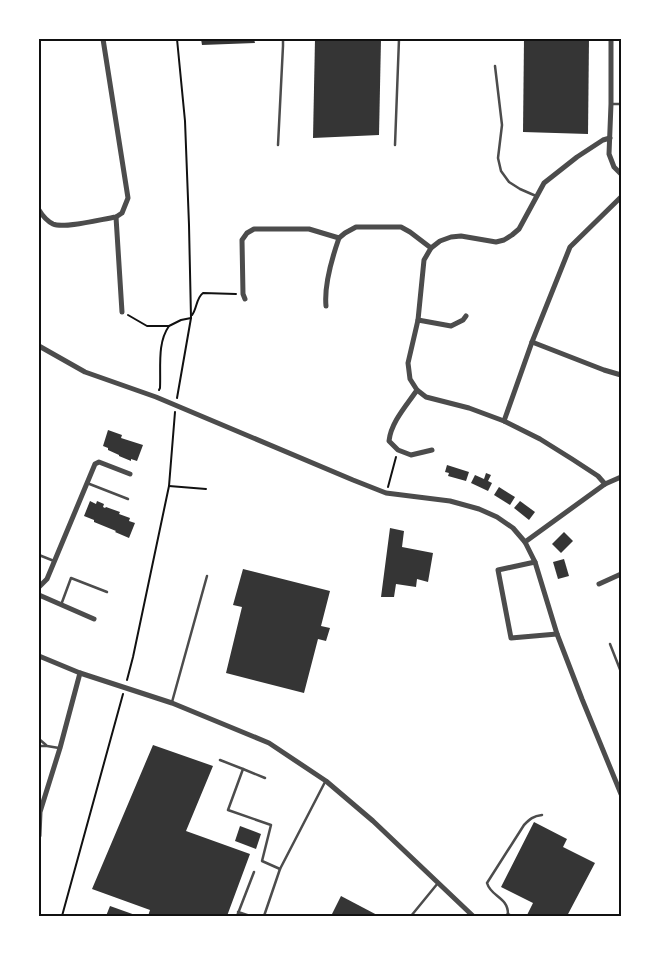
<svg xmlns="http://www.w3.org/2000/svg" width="660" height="955" viewBox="0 0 660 955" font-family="'IBM Plex Sans',sans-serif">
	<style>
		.building { fill: #353535 }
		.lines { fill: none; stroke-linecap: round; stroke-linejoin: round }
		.path { stroke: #111; stroke-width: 2 }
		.service { stroke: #4c4c4c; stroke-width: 2.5 }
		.minor { stroke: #4c4c4c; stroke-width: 5 }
		.neatline { fill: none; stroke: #111; stroke-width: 2 }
	</style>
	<rect width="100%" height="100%" fill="#fff"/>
	<g class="building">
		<path d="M201 39H254L255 43 202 45Z"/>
		<path d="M315 39H381L379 135 313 138Z"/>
		<path d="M524 39H589L588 134 523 132Z"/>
		<path d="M108 430 122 435 121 438 143 445 137 461 131 459V461L119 456V455L108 450V448L103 446Z"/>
		<path d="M447 465 469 472 466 481 448 476 449 473 445 472Z"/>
		<path d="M486 473 491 475 488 481 492 483 488 491 471 483 475 475 484 479Z"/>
		<path d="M499 487 515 497 510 505 494 495Z"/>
		<path d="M90 501 96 504 97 501 104 504 103 507 105 508 106 507 120 512 119 514 130 518 129 521 135 523 129 538 115 532 116 531 94 522V520L84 516Z"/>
		<path d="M520 501 535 512 529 520 514 508Z"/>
		<path d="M390 528 404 531 402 547 433 553 428 582 417 579 416 587 396 584 394 597H381Z"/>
		<path d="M564 532 573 541 561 553 552 544Z"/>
		<path d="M564 559 569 576 558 579 553 562Z"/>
		<path d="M243 569 330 591 321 626 330 628 326 641 318 639 304 693 226 673 242 607 233 605Z"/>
		<path d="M153 745 213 766 186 831 250 854 227 916H148L150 910 92 889Z"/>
		<path d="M534 822 567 839 563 847 595 863 567 916H530L527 915 533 903 501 887Z"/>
		<path d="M240 826 261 834 256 849 235 841Z"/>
		<path d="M341 896 379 916H331Z"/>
		<path d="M110 906 138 916H106Z"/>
	</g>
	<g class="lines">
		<g class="path">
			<path d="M177 39 185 121 189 225 191 318 177 398"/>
			<path d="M128 315 147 326H169L181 320 191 318"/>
			<path d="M192 315C197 309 196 298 203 293L236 294"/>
			<path d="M159 390 160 388C161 367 157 343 169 326"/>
			<path d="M169 486 206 489"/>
			<path d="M388 487 396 457"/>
			<path d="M127 680 133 657 169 486 175 412"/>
			<path d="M62 916 123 694"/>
		</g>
		<g class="service">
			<path d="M495 66 502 125 498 158 501 171 509 182 520 189 536 196"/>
			<path d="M611 104H621"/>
			<path d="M278 145 283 46V39"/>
			<path d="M395 145 399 39"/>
			<path d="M87 483 128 499"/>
			<path d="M39 555 54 561"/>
			<path d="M61 605 71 578 107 592"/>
			<path d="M610 644 621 672"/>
			<path d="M172 702 207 576"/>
			<path d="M39 739 46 745"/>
			<path d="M39 746H47L59 748"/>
			<path d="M220 760 243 769 228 810 271 825 262 861 280 869"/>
			<path d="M243 769 265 778"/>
			<path d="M238 912 250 916"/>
			<path d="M508 914C508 897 491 897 487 883L524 825C530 819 533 816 542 815"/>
			<path d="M237 916 254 872"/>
			<path d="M264 916 280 869 325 782"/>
			<path d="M411 916 438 883"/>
			<path d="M505 916 508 914 512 916"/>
		</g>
		<g class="minor">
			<path d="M611 39V104L609 154 614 167 621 174"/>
			<path d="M39 210C42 215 47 221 53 224 64 229 102 219 116 217L122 213 128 198 103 39"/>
			<path d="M116 217 122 312"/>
			<path d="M245 299 243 294 242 240 247 233 254 229H309L339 238 345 233 356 227H401L410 232 431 248"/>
			<path d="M326 306C324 285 332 258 339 238"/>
			<path d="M418 320 451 326 463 320 466 316"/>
			<path d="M532 342 604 370 621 375"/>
			<path d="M39 346 85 372 156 397 353 480 386 493 450 501 479 509 497 517 513 528 525 542 535 562 557 634 582 699 621 794"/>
			<path d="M417 390C407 405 391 422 389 441L398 450 411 455 432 450"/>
			<path d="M504 421 532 342 570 247 621 197"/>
			<path d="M605 484 598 476 572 459 540 439 504 421 469 408 426 397 417 390 410 379 408 363 418 320 424 260 431 248 440 241 451 237 461 236 496 242 504 240 512 235 519 229 544 183 577 157 603 140 610 138"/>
			<path d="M525 542 605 484 621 477"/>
			<path d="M535 562 498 570 511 638 557 634"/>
			<path d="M599 584 621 574"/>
			<path d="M39 587 47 579 95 464 99 462 130 474"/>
			<path d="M39 595 94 619"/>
			<path d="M39 656 80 673 172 703 269 743 326 781 373 821 473 916"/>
			<path d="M39 836 40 812 60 748 80 673"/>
		</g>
	</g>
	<rect width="660" height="955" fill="none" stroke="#ffffff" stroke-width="80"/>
	<rect x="40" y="40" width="580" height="875" class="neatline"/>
</svg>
